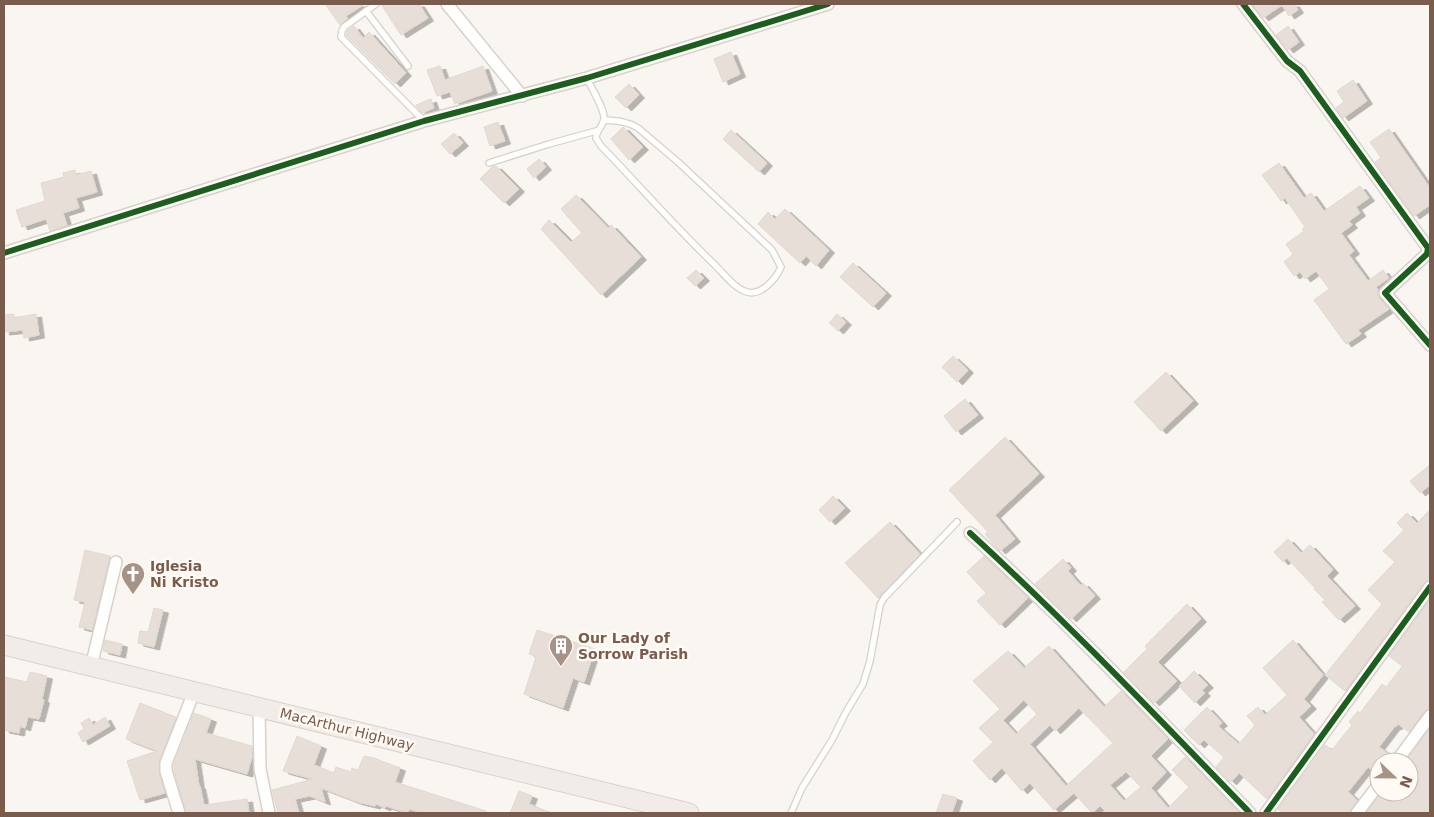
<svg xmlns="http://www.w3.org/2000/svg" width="1434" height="817" viewBox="0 0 1434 817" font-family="'DejaVu Sans',sans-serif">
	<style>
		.building { fill: #e6ded7; stroke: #e2d8d2; fill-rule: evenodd; filter: url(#shadow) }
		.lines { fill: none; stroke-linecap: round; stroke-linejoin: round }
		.service-casing { stroke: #d7d1cb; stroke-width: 8 }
		.minor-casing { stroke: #d7d1cb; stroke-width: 14 }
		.trunk-casing { stroke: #dad1cc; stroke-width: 21 }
		.service { stroke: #fefefd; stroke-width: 5.5 }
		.minor { stroke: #fefefd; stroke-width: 11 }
		.trunk { stroke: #f2ece8; stroke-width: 19 }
		.cycleway-casing { stroke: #fffaf3; stroke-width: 9 }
		.cycleway { stroke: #1b5e20; stroke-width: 6 }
		.labels { text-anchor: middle; stroke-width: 5; stroke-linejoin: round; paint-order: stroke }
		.poi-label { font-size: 14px; font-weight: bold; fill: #7a5c4d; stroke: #fffaf3; text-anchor: start }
		.street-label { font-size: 14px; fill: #7a5c4d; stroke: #fffaf3 }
	</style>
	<defs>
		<filter id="shadow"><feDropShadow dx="5.5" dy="3" stdDeviation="0" flood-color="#0004"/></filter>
	</defs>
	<rect width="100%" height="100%" fill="#f9f5f0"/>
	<g class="building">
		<path d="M325 4H365L346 16 348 18 340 25Z"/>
		<path d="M381 4H419L428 18 401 35Z"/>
		<path d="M1252 4H1294L1298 10 1289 16 1282 5 1263 18Z"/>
		<path d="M354 26 363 38 369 32 406 73 395 84 346 35 348 30Z"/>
		<path d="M1288 26 1299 42 1288 50 1276 35Z"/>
		<path d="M731 52 740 74 723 82 714 59Z"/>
		<path d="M440 66 445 80 483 66 492 91 455 104 450 92 437 96 427 70Z"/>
		<path d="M1353 80 1367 101 1343 118 1336 108 1344 102 1337 91Z"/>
		<path d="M629 84 639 95 626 108 615 97Z"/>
		<path d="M431 99 434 108 422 113 417 107 416 105Z"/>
		<path d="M498 122 505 141 490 146 484 127Z"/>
		<path d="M623 127 643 147 629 160 611 139Z"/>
		<path d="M1389 129 1430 188V205L1414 216 1375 162 1381 158 1370 142Z"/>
		<path d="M731 130 767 163 759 172 723 139Z"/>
		<path d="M454 133 463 143 450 154 441 144Z"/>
		<path d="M539 159 546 167 534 178 527 169Z"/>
		<path d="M1279 163 1304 198 1311 193 1324 211 1360 186 1369 198 1356 207 1360 213 1349 221 1352 225 1341 233 1354 251 1349 255 1368 281 1383 270 1389 278 1376 287 1378 290 1379 298 1389 309 1358 330 1361 334 1346 344 1314 300 1329 289 1316 271 1305 279 1300 272 1294 276 1284 262 1293 254 1286 244 1304 231 1302 229 1305 227 1285 198 1281 201 1262 175Z"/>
		<path d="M496 166 519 189 504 203 480 179 492 167Z"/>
		<path d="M75 170 76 175 91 171 97 192 76 198 79 208 63 213 67 225 50 231 46 219 22 227 16 210 45 201 41 183 64 177 63 173Z"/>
		<path d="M576 195 608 228 611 225 641 257 601 295 541 229 549 220 571 242 582 233 561 209Z"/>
		<path d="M785 209 829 250 816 266 806 256 800 263 758 224 768 212 775 219Z"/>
		<path d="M853 263 886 293 873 307 840 277Z"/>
		<path d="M696 270 704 278 695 286 687 278Z"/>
		<path d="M14 314V318L36 314 39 335 24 338 23 330 4 332V315Z"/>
		<path d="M837 314 846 322 838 331 829 323Z"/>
		<path d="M953 356 968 370 957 382 942 367Z"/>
		<path d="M1166 372 1193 401 1161 431 1134 402Z"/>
		<path d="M965 399 978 415 956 432 944 416Z"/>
		<path d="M1005 437 1039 474 995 515 1015 539 1000 551 985 534 988 532 949 490Z"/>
		<path d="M1430 465V485L1420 493 1410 481Z"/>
		<path d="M833 496 845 508 830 522 819 510Z"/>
		<path d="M1430 510V580L1424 583 1345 691 1325 675 1382 604 1368 590 1395 562 1383 551 1404 530 1397 523 1407 513 1417 523Z"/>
		<path d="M890 522 920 554 878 598 845 563Z"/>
		<path d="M1288 539 1301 553 1310 545 1333 570 1327 576 1355 606 1339 620 1322 602 1325 600 1314 589 1315 588 1287 558 1283 562 1274 552Z"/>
		<path d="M85 550 110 556 92 630 79 627 85 602 74 600Z"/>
		<path d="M984 556 1028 598 1000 625 977 601 986 593 967 572Z"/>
		<path d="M1063 559 1071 568 1068 571 1081 586 1083 583 1095 596 1071 619 1035 584Z"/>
		<path d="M1428 602 1430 604V709L1424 712 1409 732 1398 724 1396 727 1395 726 1379 747 1391 756 1389 762H1379V775L1368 767 1348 792 1357 800 1350 813H1282L1278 809 1325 745 1332 750 1352 725 1349 722 1358 711 1360 713 1382 684 1386 687 1401 668 1402 666 1389 656Z"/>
		<path d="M1187 604 1201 619 1158 662 1177 681 1154 703 1124 672 1147 649 1145 646Z"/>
		<path d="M154 608 163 610 154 647 138 643 140 631 148 632Z"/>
		<path d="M537 630 595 649 584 682 573 678 563 708 524 694 536 657 529 654Z"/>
		<path d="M105 640 122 644 120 655 103 651Z"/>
		<path d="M1293 640 1323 675 1304 699 1311 706 1299 717 1314 734 1267 799 1239 773 1231 782 1216 767 1224 757 1204 740 1199 745 1184 730 1207 707 1222 723 1218 726 1239 744 1255 725 1247 716 1258 707 1265 715 1287 695 1263 668Z"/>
		<path d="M1049 646 1104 707 1121 691 1168 739 1151 756 1166 772 1151 788 1168 808 1189 787 1172 770 1185 757 1240 813H1107L1100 806 1092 813 1074 793 1054 810 1030 783 1022 791 1002 768 990 780 973 761 993 742 979 728 1000 709 973 681 1008 651 1024 668ZM1024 700 1037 714 1016 734 1003 720ZM1079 708 1113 743 1066 786 1030 744 1050 725 1055 731ZM1126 772 1141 787 1124 801 1110 785Z"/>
		<path d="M1194 671 1208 685 1202 690 1205 693 1195 703 1179 686Z"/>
		<path d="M30 672 47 676 42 699 44 700 39 719 28 717 25 728 20 726 19 733 4 730V677L27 682Z"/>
		<path d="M140 703 176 717 159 763V773L165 793 140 800 127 761 157 751 126 739Z"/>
		<path d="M194 713 211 719 206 733 252 746V757L247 774 195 759 199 786H200L204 805 247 799 249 813H186L174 770V764Z"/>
		<path d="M105 717 110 726 83 742 78 733 84 729 81 723 89 718 93 725Z"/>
		<path d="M1430 728V813H1366L1382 792H1409V786L1415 779 1409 774V762H1405Z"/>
		<path d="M297 736 321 746 314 765 334 773 336 767 351 772 352 768 358 770 364 756 374 758 400 768 395 782 486 811V813H423L409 809 408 813 386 806 385 808 376 804 375 806 358 802 321 788 325 802 310 796 295 799 299 813H278L272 790 313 779 283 771Z"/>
		<path d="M519 791 532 796 529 804 552 813H510Z"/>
		<path d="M943 794 957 798 952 813H936Z"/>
	</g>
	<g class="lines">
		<g class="service-casing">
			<g id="service">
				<path d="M376 4 344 27 342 31 341 37 424 121"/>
				<path d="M366 11 408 66"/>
				<path d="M587 78C591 88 605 109 604 119 603 127 596 130 596 138L601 146C639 185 675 227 715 265 724 274 734 288 747 292 761 296 776 279 781 267L772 250 678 162 638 128C627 121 616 121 604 120"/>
				<path d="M489 163 549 144 596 131"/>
				<path d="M791 813 802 788 832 740 846 712 863 684 870 661 880 605 884 598 957 522"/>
			</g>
		</g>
		<g class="minor-casing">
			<g id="minor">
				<path d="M447 4 522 96"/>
				<path d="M1243 4 1287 61 1300 71 1428 248 1427 254 1385 293 1430 345"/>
				<path d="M4 253 424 121 587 78 828 4"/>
				<path d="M970 533C1067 622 1158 718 1250 813"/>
				<path d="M91 667 116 562"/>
				<path d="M259 708 260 769 269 813"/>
				<path d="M1396 762 1430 716"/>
				<path d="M179 813 166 771V763L194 692"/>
				<path d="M1266 813 1430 587"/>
				<path d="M1357 813 1379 784"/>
			</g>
		</g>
		<g class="trunk-casing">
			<path id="trunk" d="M4 645 689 813"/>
		</g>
		<use href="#service" class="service"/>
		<use href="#minor" class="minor"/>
		<use href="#trunk" class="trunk"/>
		<g class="cycleway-casing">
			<g id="cycleway">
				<path d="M1243 4 1287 61 1300 71 1428 248 1427 254 1385 293 1430 345"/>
				<path d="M4 253 424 121 587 78 828 4"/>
				<path d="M970 533C1067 622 1158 718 1250 813"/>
				<path d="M1266 813 1430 587"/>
			</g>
		</g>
		<use href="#cycleway" class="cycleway"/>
	</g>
	<defs>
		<g id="church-pin" transform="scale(1.25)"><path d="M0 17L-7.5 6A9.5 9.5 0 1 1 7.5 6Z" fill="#a69286" stroke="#fffaf3"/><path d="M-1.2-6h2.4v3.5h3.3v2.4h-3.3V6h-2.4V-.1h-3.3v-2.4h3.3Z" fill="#fff"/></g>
		<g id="building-pin" transform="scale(1.25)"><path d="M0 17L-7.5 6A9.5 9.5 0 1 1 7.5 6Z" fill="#a69286" stroke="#fffaf3"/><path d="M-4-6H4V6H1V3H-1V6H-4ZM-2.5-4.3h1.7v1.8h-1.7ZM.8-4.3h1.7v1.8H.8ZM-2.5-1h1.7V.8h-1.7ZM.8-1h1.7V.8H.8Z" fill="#fff"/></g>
	</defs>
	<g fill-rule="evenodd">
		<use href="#church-pin" x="133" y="574"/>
		<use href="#building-pin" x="561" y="646"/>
	</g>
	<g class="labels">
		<g class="poi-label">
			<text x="150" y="571">Iglesia<tspan x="150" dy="16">Ni Kristo</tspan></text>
			<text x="578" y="643">Our Lady of<tspan x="578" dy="16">Sorrow Parish</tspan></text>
		</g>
		<g class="street-label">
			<text transform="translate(347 729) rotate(14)" y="5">MacArthur Highway</text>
		</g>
	</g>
	<rect width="1434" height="817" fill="none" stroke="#7a5c4d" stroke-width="10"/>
	<g transform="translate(1394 777) rotate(112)"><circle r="24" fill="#fffaf3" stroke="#cabbb1"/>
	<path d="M0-4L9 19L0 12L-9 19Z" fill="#a69286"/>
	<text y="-8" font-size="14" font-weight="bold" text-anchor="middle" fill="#7a5c4d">N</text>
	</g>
</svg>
